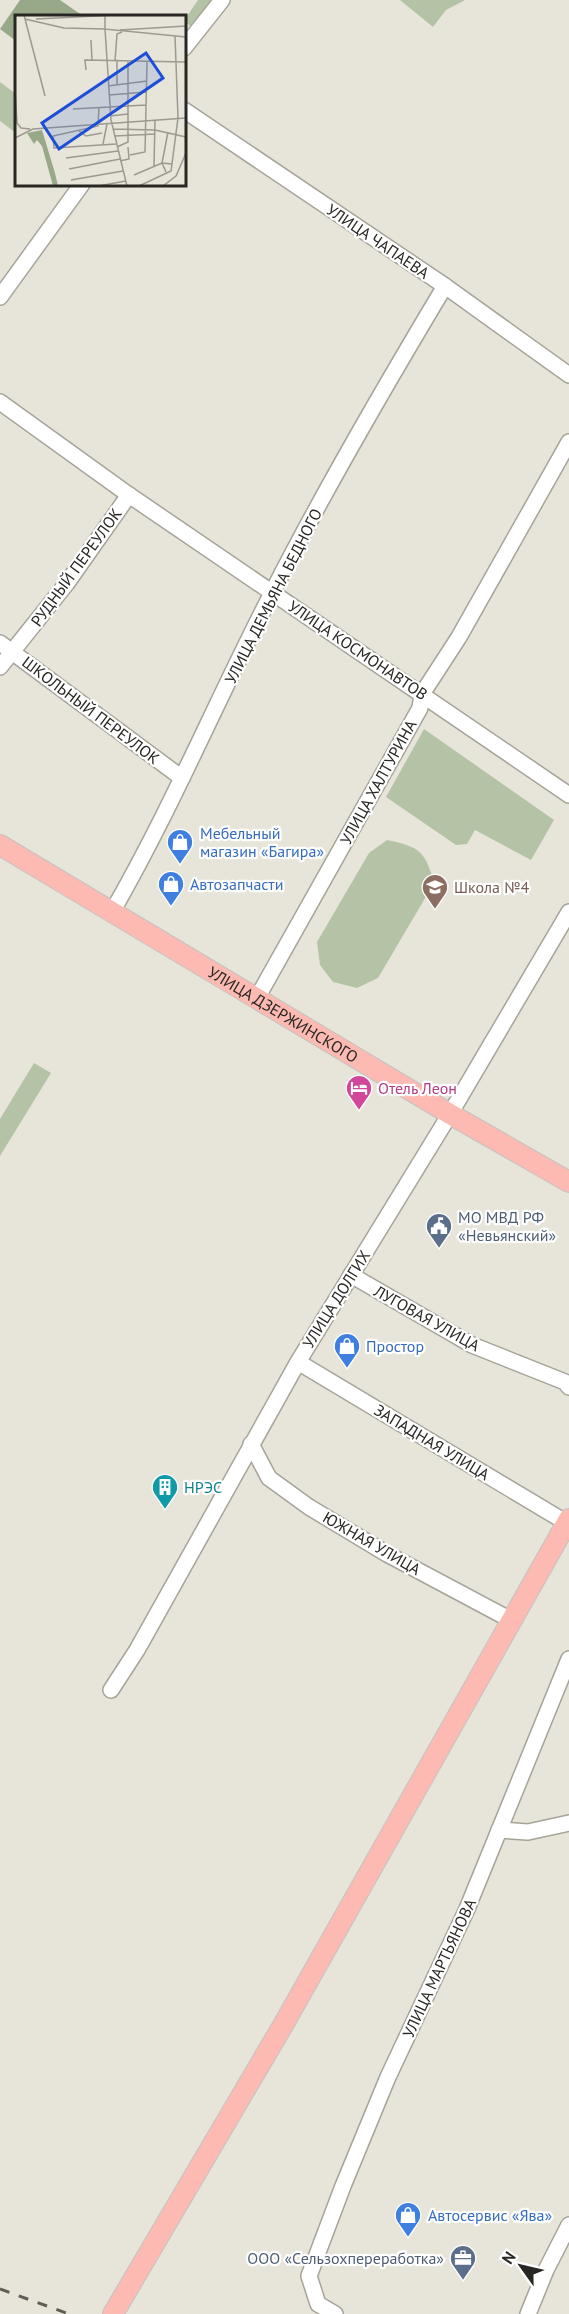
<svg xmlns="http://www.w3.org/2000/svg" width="569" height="2314" viewBox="0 0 569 2314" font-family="'PT Sans',sans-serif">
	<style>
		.green { fill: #b4c3a6 }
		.forest { fill: #98a989 }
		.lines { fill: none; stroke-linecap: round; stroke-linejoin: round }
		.minor-casing { stroke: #a6a499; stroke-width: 18 }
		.major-casing { stroke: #c3c3c1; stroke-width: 22 }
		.minor { stroke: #fff; stroke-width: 15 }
		.major { stroke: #fcbab2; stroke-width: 20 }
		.rail { stroke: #5e5d57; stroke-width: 3; stroke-dasharray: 10 10; stroke-linecap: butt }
		.labels { text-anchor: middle; stroke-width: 4.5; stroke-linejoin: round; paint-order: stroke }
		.street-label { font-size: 16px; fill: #282723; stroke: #fff }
		.shop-label { font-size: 16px; fill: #366cbe; stroke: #fff; text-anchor: start }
		.education-label { font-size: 16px; fill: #785e54; stroke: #fff; text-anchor: start }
		.hotel-label { font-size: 16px; fill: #b23c85; stroke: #fff; text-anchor: start }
		.service-label { font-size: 16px; fill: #4e5e75; stroke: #fff; text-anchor: start }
		.culture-label { font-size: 16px; fill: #0d838f; stroke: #fff; text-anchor: start }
		.inset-road { fill: none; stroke: #9b9991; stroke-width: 1.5 }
		.view { fill: #1d4ed8; fill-opacity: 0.15; stroke: #1d4ed8; stroke-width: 3 }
		.inset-edge { fill: none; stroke: #282723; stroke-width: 3 }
	</style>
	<rect width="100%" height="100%" fill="#e7e5da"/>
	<g class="green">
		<path d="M198 0H214L193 28 185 22V19Z"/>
		<path d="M400 0H465L446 10 433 27Z"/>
		<path d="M0 82 16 94V133L0 121Z"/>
		<path d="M424 729 554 820 531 860 475 830 467 844 456 845 386 797Z"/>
		<path d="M387 840C420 847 425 851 434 883L378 978 357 988 333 982 320 965 317 942 369 853Z"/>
		<path d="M34 1063 51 1073 0 1156V1119Z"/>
	</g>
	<path class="forest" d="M20 0H60L83 16H16V41L0 29Z"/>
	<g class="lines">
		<g class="minor-casing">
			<g id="minor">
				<path d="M184 48 222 0"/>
				<path d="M184 110 445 286 569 375"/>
				<path d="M0 297 82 184"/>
				<path d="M0 402 129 495 569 795"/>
				<path d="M0 643 182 778"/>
				<path d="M0 667 67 583 129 495"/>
				<path d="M112 912C172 808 218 697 273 591 326 487 385 386 445 286"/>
				<path d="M257 998 420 708 422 694 459 637 569 442"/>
				<path d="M351 1275 472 1345 565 1382 569 1387"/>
				<path d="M298 1362 567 1523"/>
				<path d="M251 1444 269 1478 309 1507 387 1554 511 1620"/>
				<path d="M111 1690 137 1650 298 1362 450 1114 569 912"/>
				<path d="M499 1830 528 1832 569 1823"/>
				<path d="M335 2314 318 2304 309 2276 343 2186 388 2077 467 1909 569 1659"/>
				<path d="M528 2314 546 2270 569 2225"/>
			</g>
		</g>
		<g class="major-casing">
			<g id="major">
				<path id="s1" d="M0 845 450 1114 569 1182"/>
				<path d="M113 2314 282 2027 569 1519"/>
			</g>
		</g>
		<use href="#minor" class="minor"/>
		<use href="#major" class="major"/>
		<path class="rail" d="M0 2289 69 2314"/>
	</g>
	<defs>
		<g id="shop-pin" transform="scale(1.35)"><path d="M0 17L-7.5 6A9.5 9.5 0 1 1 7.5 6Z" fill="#3f7fe0" stroke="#fff"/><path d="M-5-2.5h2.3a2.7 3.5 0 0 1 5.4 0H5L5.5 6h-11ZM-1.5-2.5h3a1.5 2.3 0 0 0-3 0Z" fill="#fff"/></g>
		<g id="school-pin" transform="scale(1.35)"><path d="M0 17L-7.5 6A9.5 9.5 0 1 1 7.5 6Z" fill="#8d6e63" stroke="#fff"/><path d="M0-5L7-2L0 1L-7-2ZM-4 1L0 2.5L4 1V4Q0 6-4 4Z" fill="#fff"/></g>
		<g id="hotel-pin" transform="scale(1.35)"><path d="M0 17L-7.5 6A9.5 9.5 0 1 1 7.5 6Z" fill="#d1479c" stroke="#fff"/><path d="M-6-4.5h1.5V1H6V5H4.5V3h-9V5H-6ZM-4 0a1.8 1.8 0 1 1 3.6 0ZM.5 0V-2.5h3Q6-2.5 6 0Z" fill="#fff"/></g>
		<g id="civic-pin" transform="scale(1.35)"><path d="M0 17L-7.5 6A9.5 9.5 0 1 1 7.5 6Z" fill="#5c6f8a" stroke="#fff"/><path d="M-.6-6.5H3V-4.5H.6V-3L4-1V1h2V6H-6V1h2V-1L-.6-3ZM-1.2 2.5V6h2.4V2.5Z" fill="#fff"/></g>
		<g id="building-pin" transform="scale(1.35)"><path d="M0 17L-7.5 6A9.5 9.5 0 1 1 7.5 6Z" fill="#0f9aa8" stroke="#fff"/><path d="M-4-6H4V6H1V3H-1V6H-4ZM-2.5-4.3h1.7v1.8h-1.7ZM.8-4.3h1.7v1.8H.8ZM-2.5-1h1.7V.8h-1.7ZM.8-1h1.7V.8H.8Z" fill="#fff"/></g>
		<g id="office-pin" transform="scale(1.35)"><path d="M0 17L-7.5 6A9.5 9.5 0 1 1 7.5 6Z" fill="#5c6f8a" stroke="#fff"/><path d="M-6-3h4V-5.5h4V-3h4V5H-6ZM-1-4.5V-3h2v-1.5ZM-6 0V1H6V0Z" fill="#fff"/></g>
	</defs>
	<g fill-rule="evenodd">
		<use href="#shop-pin" x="180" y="842"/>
		<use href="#shop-pin" x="171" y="884"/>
		<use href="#school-pin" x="435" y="887"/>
		<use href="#hotel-pin" x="359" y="1088"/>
		<use href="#civic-pin" x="439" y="1226"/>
		<use href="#shop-pin" x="347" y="1346"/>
		<use href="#building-pin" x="165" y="1487"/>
		<use href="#shop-pin" x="408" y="2215"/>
		<use href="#office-pin" x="463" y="2258"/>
	</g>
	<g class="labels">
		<g class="street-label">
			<text transform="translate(378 241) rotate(34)" y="6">УЛИЦА ЧАПАЕВА</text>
			<text transform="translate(76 567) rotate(-54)" y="6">РУДНЫЙ ПЕРЕУЛОК</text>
			<text transform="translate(273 596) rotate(-63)" y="6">УЛИЦА ДЕМЬЯНА БЕДНОГО</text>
			<text transform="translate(358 650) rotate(34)" y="6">УЛИЦА КОСМОНАВТОВ</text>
			<text transform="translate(91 710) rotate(37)" y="6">ШКОЛЬНЫЙ ПЕРЕУЛОК</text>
			<text transform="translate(378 782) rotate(-61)" y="6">УЛИЦА ХАЛТУРИНА</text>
			<text dy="6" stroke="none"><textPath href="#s1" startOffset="330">УЛИЦА ДЗЕРЖИНСКОГО</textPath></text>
			<text transform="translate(336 1299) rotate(-58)" y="6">УЛИЦА ДОЛГИХ</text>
			<text transform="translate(427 1318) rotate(29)" y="6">ЛУГОВАЯ УЛИЦА</text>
			<text transform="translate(432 1442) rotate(31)" y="6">ЗАПАДНАЯ УЛИЦА</text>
			<text transform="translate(372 1543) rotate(30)" y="6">ЮЖНАЯ УЛИЦА</text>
			<text transform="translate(439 1968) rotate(-65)" y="6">УЛИЦА МАРТЬЯНОВА</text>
		</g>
		<g class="shop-label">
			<text x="200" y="839">Мебельный<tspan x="200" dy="18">магазин «Багира»</tspan></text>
			<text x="190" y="890">Автозапчасти</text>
			<text x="366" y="1352">Простор</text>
			<text x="428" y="2221">Автосервис «Ява»</text>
		</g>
		<g class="education-label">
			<text x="454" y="893">Школа №4</text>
		</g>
		<g class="hotel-label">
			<text x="378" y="1094">Отель Леон</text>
		</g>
		<g class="service-label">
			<text x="458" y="1223">МО МВД РФ<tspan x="458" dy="18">«Невьянский»</tspan></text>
			<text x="444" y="2264" text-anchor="end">ООО «Сельзохпереработка»</text>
		</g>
		<g class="culture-label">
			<text x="184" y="1493">НРЭС</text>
		</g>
	</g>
	<g transform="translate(15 15)">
		<rect width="171" height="171" fill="#e7e5da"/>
		<path d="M27 115 40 158 43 171H38L27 131 22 125 19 129 12 118Z" fill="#98a989"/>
		<path class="inset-road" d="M9 0 30 81M10 4 49 13 90 14V0M21 4 101 0M105 15 171 11M76 25 77 45M100 46 102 19 107 17M71 55 70 45 171 47M102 70V46M93 71 132 66M0 76 2 108 6 113 15 114M94 80 131 77M84 92 83 111 38 121 39 133 101 129M58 94 131 90M95 101 113 99M98 114 140 115 171 122M64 116 71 121 87 118M100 121 140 119M0 123 18 114 171 103M88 129 92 109M102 132 113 127V47M115 140 130 137 132 47M51 143 103 136M105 146 114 144 113 132M139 151 140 105M54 154 105 144M151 157 147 148 153 117M119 160 147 148 157 149M56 165 108 156M83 171 111 166M112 171 96 105 90 14 171 22M124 171 156 156 163 103 160 21M148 171 161 161 171 138"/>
		<path class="view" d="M131 38 148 63 44 134 27 108Z"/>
		<rect width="171" height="171" class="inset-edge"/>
	</g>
	<g transform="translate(521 2266) rotate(304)" stroke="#ffffff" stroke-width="4.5" paint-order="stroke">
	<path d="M0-4.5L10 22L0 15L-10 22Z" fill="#282723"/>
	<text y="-9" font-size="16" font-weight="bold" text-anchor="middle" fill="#282723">N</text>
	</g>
</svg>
